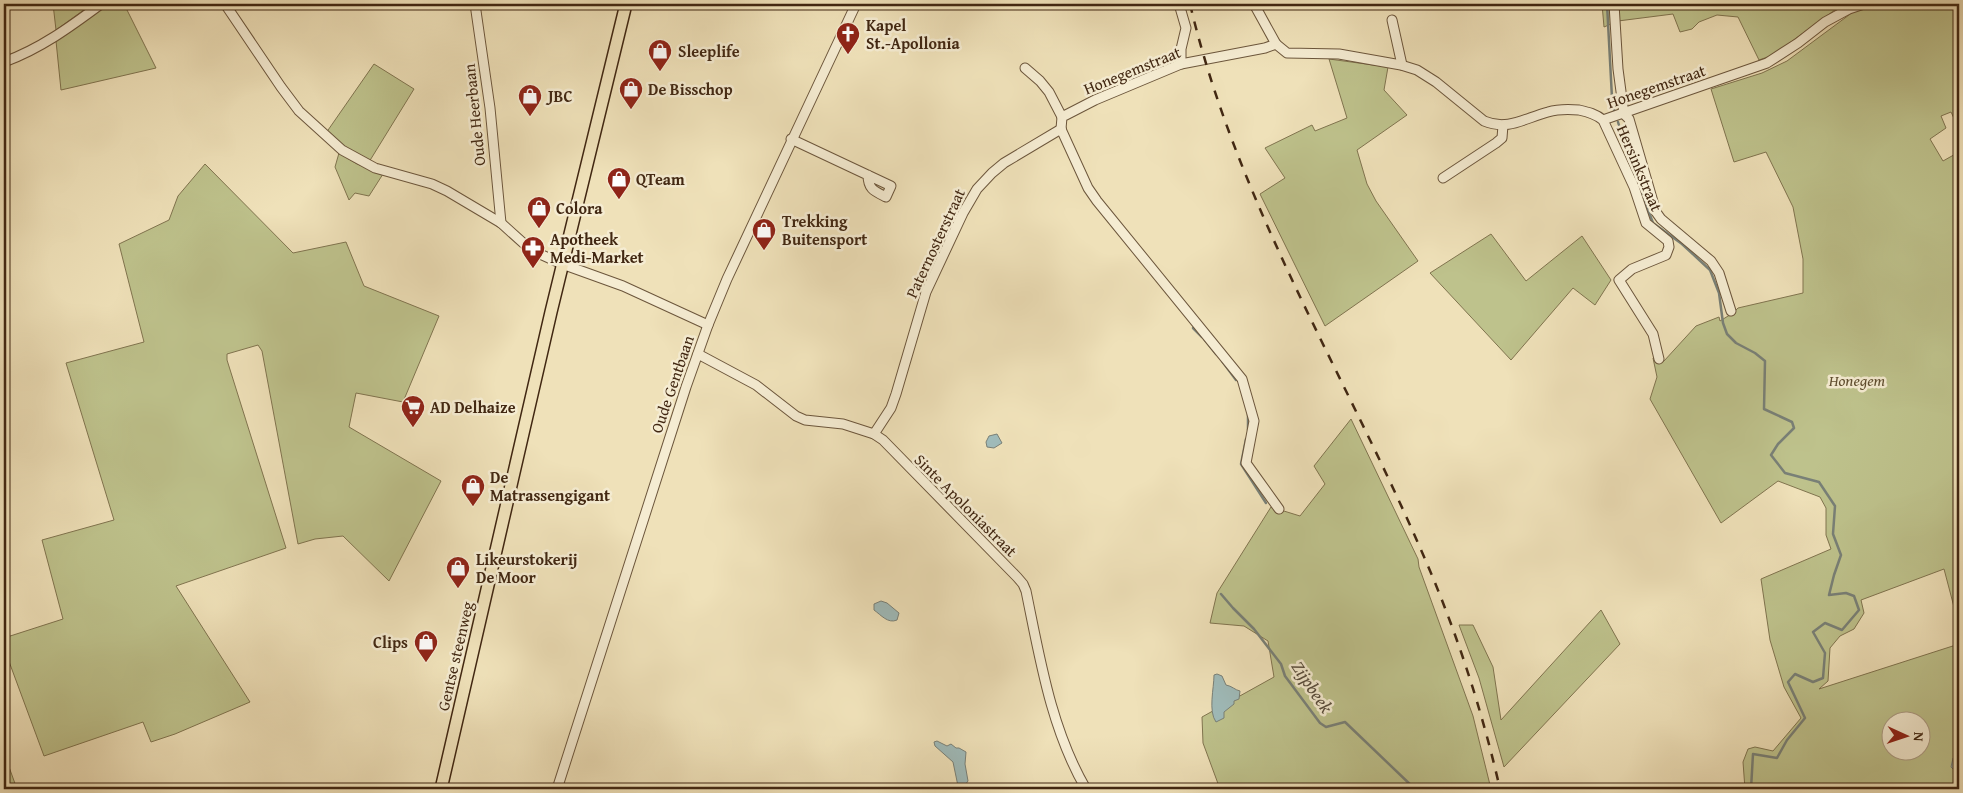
<svg xmlns="http://www.w3.org/2000/svg" width="1963" height="793" viewBox="0 0 1963 793" font-family="'Gentium Book Plus',serif">
	<style>
		.green { fill: #bec28c; stroke: #80744f; fill-rule: evenodd }
		.water { fill: #9fbbba; stroke: #798077 }
		.lines { fill: none; stroke-linecap: round; stroke-linejoin: round }
		.stream { stroke: #798077; stroke-width: 2.5 }
		.minor-casing { stroke: #6c563c; stroke-width: 11 }
		.major-casing { stroke: #412712; stroke-width: 14 }
		.minor { stroke: #f5ecd2; stroke-width: 9 }
		.major { stroke: #efe1b9; stroke-width: 11 }
		.rail { stroke: #412712; stroke-width: 2.5; stroke-dasharray: 9 9; stroke-linecap: butt }
		.labels { text-anchor: middle; stroke-width: 5; stroke-linejoin: round; paint-order: stroke }
		.poi-label { font-size: 16px; font-weight: bold; fill: #412712; stroke: #f5ecd2; text-anchor: start }
		.street-label { font-size: 16px; fill: #412712; stroke: #f5ecd2 }
		.park-label { font-size: 16px; font-style: italic; fill: #604e30; stroke: #f5ecd2 }
		.water-label { font-size: 18px; font-style: italic; fill: #584c3c; stroke: #f5ecd2 }
	</style>
	<rect width="100%" height="100%" fill="#efe1b9"/>
	<filter id="stains"><feTurbulence type="fractalNoise" baseFrequency=".004" numOctaves="4"/><feColorMatrix values="0 0 0 0 .2 0 0 0 0 .09 0 0 0 0 .02 0 0 0 .5 -.17"/></filter>
	<radialGradient id="worn" r=".72"><stop offset=".6" stop-color="#630" stop-opacity="0"/><stop offset="1" stop-color="#630" stop-opacity=".3"/></radialGradient>
	<g class="green">
		<path d="M53 4H92L56 30Z"/>
		<path d="M107 4H124L156 68 61 90 56 41Z"/>
		<path d="M1602 4H1843L1773 55 1759 60 1738 17 1717 15 1699 22 1692 29 1680 32 1673 14 1618 21 1604 27Z"/>
		<path d="M1878 4H1959V129L1951 112 1941 116 1946 128 1930 139 1943 161 1959 152V626L1944 569 1861 600 1864 613 1854 629 1840 636 1830 648 1828 681 1819 689 1959 644V789H1745L1743 762 1748 749 1755 747 1773 751 1801 718 1784 687 1770 640 1761 579 1831 549 1826 535V508L1820 497 1778 481 1721 523 1650 399 1657 377 1653 358 1664 361 1696 326 1719 317 1720 321 1733 313 1738 308 1803 293V259L1793 207 1766 152 1734 162 1711 89 1762 73 1787 61 1853 12ZM1890 720H1920V750H1890Z"/>
		<path d="M1329 59 1388 67 1384 90 1407 115 1357 150 1367 184 1376 201 1418 261 1325 326 1260 194 1285 178 1265 148 1312 125 1315 131 1347 118Z"/>
		<path d="M374 64 414 89 369 162 341 145 326 133Z"/>
		<path d="M339 153 357 164 383 174 369 196 355 193 349 200 335 167Z"/>
		<path d="M205 164 293 253 346 242 364 286 439 316 403 402 356 393 349 427 441 481 389 581 343 536 315 539 298 544 262 351 258 345 227 354V360L286 548 176 586 250 702 175 734 151 742 143 722 44 756 4 648V638L63 619 42 540 114 520 66 363 144 342 119 244 169 220 178 196Z"/>
		<path d="M1491 234 1526 281 1582 236 1611 280 1595 305 1573 288 1511 360 1430 273Z"/>
		<path d="M1351 419 1418 559 1419 567 1473 716 1491 789H1220L1203 743 1202 717 1274 677 1268 641 1244 626 1210 623 1217 593 1271 507 1300 516 1325 484 1314 466Z"/>
		<path d="M1601 610 1620 644 1504 767 1479 678 1459 625H1473L1493 667 1501 720Z"/>
		<path d="M9 767 17 789H4V769Z"/>
	</g>
	<g class="water">
		<path d="M997 434 1002 443 994 448 987 447 986 442 989 436Z"/>
		<path d="M881 601 887 603 899 613 897 620C888 624 881 615 874 610V604Z"/>
		<path d="M1217 674 1222 676 1226 685C1232 686 1235 690 1240 691L1239 699 1234 701V704L1224 712V718L1216 722C1208 711 1214 688 1214 675Z"/>
		<path d="M937 741 947 746 951 744 956 748H959L966 752 965 764 968 781 965 785 960 784 959 787 958 786 953 762 935 746 934 742Z"/>
		<path d="M1959 756V770H1954L1951 767 1953 758Z"/>
	</g>
	<g class="lines">
		<g class="stream">
			<path d="M1607 4 1612 98 1614 110"/>
			<path d="M1618 122 1630 162 1653 223 1682 244 1710 270 1719 293 1723 323 1727 334 1736 343 1755 353 1765 361 1764 409 1792 422 1794 428 1778 444 1771 455 1785 473 1819 482 1835 506 1833 534 1841 555 1834 575 1829 595 1846 593 1854 596 1859 610 1842 630 1825 623 1813 632 1825 653 1823 678 1813 682 1795 674 1788 682 1805 718 1787 740 1777 758 1753 754 1751 789"/>
			<path d="M1193 328 1202 337"/>
			<path d="M1204 339 1216 354"/>
			<path d="M1222 361 1236 380"/>
			<path d="M1248 430V414"/>
			<path d="M1246 439 1241 464 1266 503"/>
			<path d="M1221 594 1233 608 1254 629 1281 664 1285 676 1320 723 1326 727 1345 722 1415 789"/>
		</g>
		<g class="minor-casing">
			<g id="minor">
				<path d="M225 4 281 87 299 111 342 150 375 168 432 184 447 191 501 223 531 250 562 264 623 286 708 325"/>
				<path d="M475 4 490 108 501 223"/>
				<path d="M1179 4 1186 28 1181 49V64"/>
				<path d="M1254 4 1276 44"/>
				<path d="M1614 4 1618 69 1624 114 1629 119 1656 212 1661 219 1711 261 1719 273 1731 311"/>
				<path d="M1392 20 1402 65"/>
				<path d="M4 62C40 49 70 27 101 4"/>
				<path d="M1025 68 1040 81 1049 92 1062 117"/>
				<path d="M1603 120 1767 63 1798 43 1825 22 1849 9 1864 4"/>
				<path d="M1061 129 1062 117 1095 100 1181 64 1265 48 1276 44 1287 53 1339 54 1401 65 1417 70 1436 82 1484 121C1508 131 1525 118 1548 112 1558 109 1568 109 1579 110 1588 112 1596 114 1603 120L1634 187 1646 223 1668 241 1669 247 1666 255 1632 269 1619 280 1653 334 1659 359"/>
				<path d="M1061 129 1088 188 1097 201 1242 379 1254 421 1246 463 1279 509"/>
				<path d="M791 139 891 186 886 197C874 191 868 189 868 175"/>
				<path d="M1443 178 1496 143 1502 138 1503 125"/>
				<path d="M698 354 756 385 796 416 805 420 843 424 874 434 883 440 1017 577 1023 584 1026 591C1040 659 1051 729 1086 789"/>
				<path d="M874 434 891 408 896 394 926 292 963 213 977 189 992 173 1004 163 1061 129"/>
				<path d="M557 789 686 387 708 325 727 279 856 4"/>
			</g>
		</g>
		<g class="major-casing">
			<path id="major" d="M441 789 551 312 626 4"/>
		</g>
		<use href="#minor" class="minor"/>
		<use href="#major" class="major"/>
		<path class="rail" d="M1190 4C1237 203 1345 373 1425 559 1457 633 1482 710 1500 789"/>
	</g>
	<defs>
		<g id="church-pin" transform="scale(1.25)"><path d="M0 17L-7.5 6A9.5 9.5 0 1 1 7.5 6Z" fill="#8f2418" stroke="#f5ecd2"/><path d="M-1.2-6h2.4v3.5h3.3v2.4h-3.3V6h-2.4V-.1h-3.3v-2.4h3.3Z" fill="#fff"/></g>
		<g id="shop-pin" transform="scale(1.25)"><path d="M0 17L-7.5 6A9.5 9.5 0 1 1 7.5 6Z" fill="#8f2418" stroke="#f5ecd2"/><path d="M-5-2.5h2.3a2.7 3.5 0 0 1 5.4 0H5L5.5 6h-11ZM-1.5-2.5h3a1.5 2.3 0 0 0-3 0Z" fill="#fff"/></g>
		<g id="pharmacy-pin" transform="scale(1.25)"><path d="M0 17L-7.5 6A9.5 9.5 0 1 1 7.5 6Z" fill="#8f2418" stroke="#f5ecd2"/><path d="M-2-6h4v4h4v4h-4v4h-4v-4h-4v-4h4Z" fill="#fff"/></g>
		<g id="supermarket-pin" transform="scale(1.25)"><path d="M0 17L-7.5 6A9.5 9.5 0 1 1 7.5 6Z" fill="#8f2418" stroke="#f5ecd2"/><path d="M-6-5.5h2.5l.6 2H6L4.5 2H-2.5L-4.4-4H-6ZM-1.5 3.2a1.3 1.3 0 1 0 .1 0ZM3 3.2a1.3 1.3 0 1 0 .1 0Z" fill="#fff"/></g>
	</defs>
	<g fill-rule="evenodd">
		<use href="#church-pin" x="848" y="34"/>
		<use href="#shop-pin" x="660" y="51"/>
		<use href="#shop-pin" x="631" y="89"/>
		<use href="#shop-pin" x="530" y="96"/>
		<use href="#shop-pin" x="619" y="179"/>
		<use href="#shop-pin" x="539" y="208"/>
		<use href="#shop-pin" x="764" y="230"/>
		<use href="#pharmacy-pin" x="533" y="248"/>
		<use href="#supermarket-pin" x="413" y="407"/>
		<use href="#shop-pin" x="473" y="486"/>
		<use href="#shop-pin" x="458" y="568"/>
		<use href="#shop-pin" x="426" y="642"/>
	</g>
	<g class="labels">
		<g class="poi-label">
			<text x="866" y="31">Kapel<tspan x="866" dy="18">St.-Apollonia</tspan></text>
			<text x="678" y="57">Sleeplife</text>
			<text x="648" y="95">De Bisschop</text>
			<text x="548" y="102">JBC</text>
			<text x="636" y="185">QTeam</text>
			<text x="556" y="214">Colora</text>
			<text x="782" y="227">Trekking<tspan x="782" dy="18">Buitensport</tspan></text>
			<text x="550" y="245">Apotheek<tspan x="550" dy="18">Medi-Market</tspan></text>
			<text x="430" y="413">AD Delhaize</text>
			<text x="490" y="483">De<tspan x="490" dy="18">Matrassengigant</tspan></text>
			<text x="476" y="565">Likeurstokerij<tspan x="476" dy="18">De Moor</tspan></text>
			<text x="408" y="648" text-anchor="end">Clips</text>
		</g>
		<g class="street-label">
			<text transform="translate(1132 70) rotate(-22)" y="6">Honegemstraat</text>
			<text transform="translate(1656 86) rotate(-19)" y="6">Honegemstraat</text>
			<text transform="translate(474 115) rotate(-96)" y="6">Oude Heerbaan</text>
			<text transform="translate(1640 168) rotate(67)" y="6">Hersinkstraat</text>
			<text transform="translate(935 243) rotate(-65)" y="6">Paternosterstraat</text>
			<text transform="translate(672 384) rotate(-71)" y="6">Oude Gentbaan</text>
			<text transform="translate(966 505) rotate(45)" y="6">Sinte Apoloniastraat</text>
			<text transform="translate(455 656) rotate(-77)" y="6">Gentse steenweg</text>
		</g>
		<g class="park-label">
			<text x="1857" y="386">Honegem</text>
		</g>
		<g class="water-label">
			<text transform="translate(1312 687) rotate(56)" y="6">Zijpbeek</text>
		</g>
	</g>
	<rect width="1963" height="793" fill="none" stroke="#efe1b9" stroke-width="20"/>
	<rect x="5" y="5" width="1953" height="783" fill="none" stroke="#412712" stroke-width="2.5"/>
	<rect x="10" y="10" width="1943" height="773" fill="none" stroke="#412712"/>
	<g transform="translate(1906 736) rotate(93)"><circle r="24" fill="#f5ecd2" stroke="#ad9d85"/>
	<path d="M0-4L9 19L0 12L-9 19Z" fill="#8f2418"/>
	<text y="-8" font-size="14" font-weight="bold" text-anchor="middle" fill="#412712">N</text>
	</g>
	<rect width="100%" height="100%" filter="url(#stains)"/>
	<rect width="100%" height="100%" fill="url(#worn)"/>
</svg>
